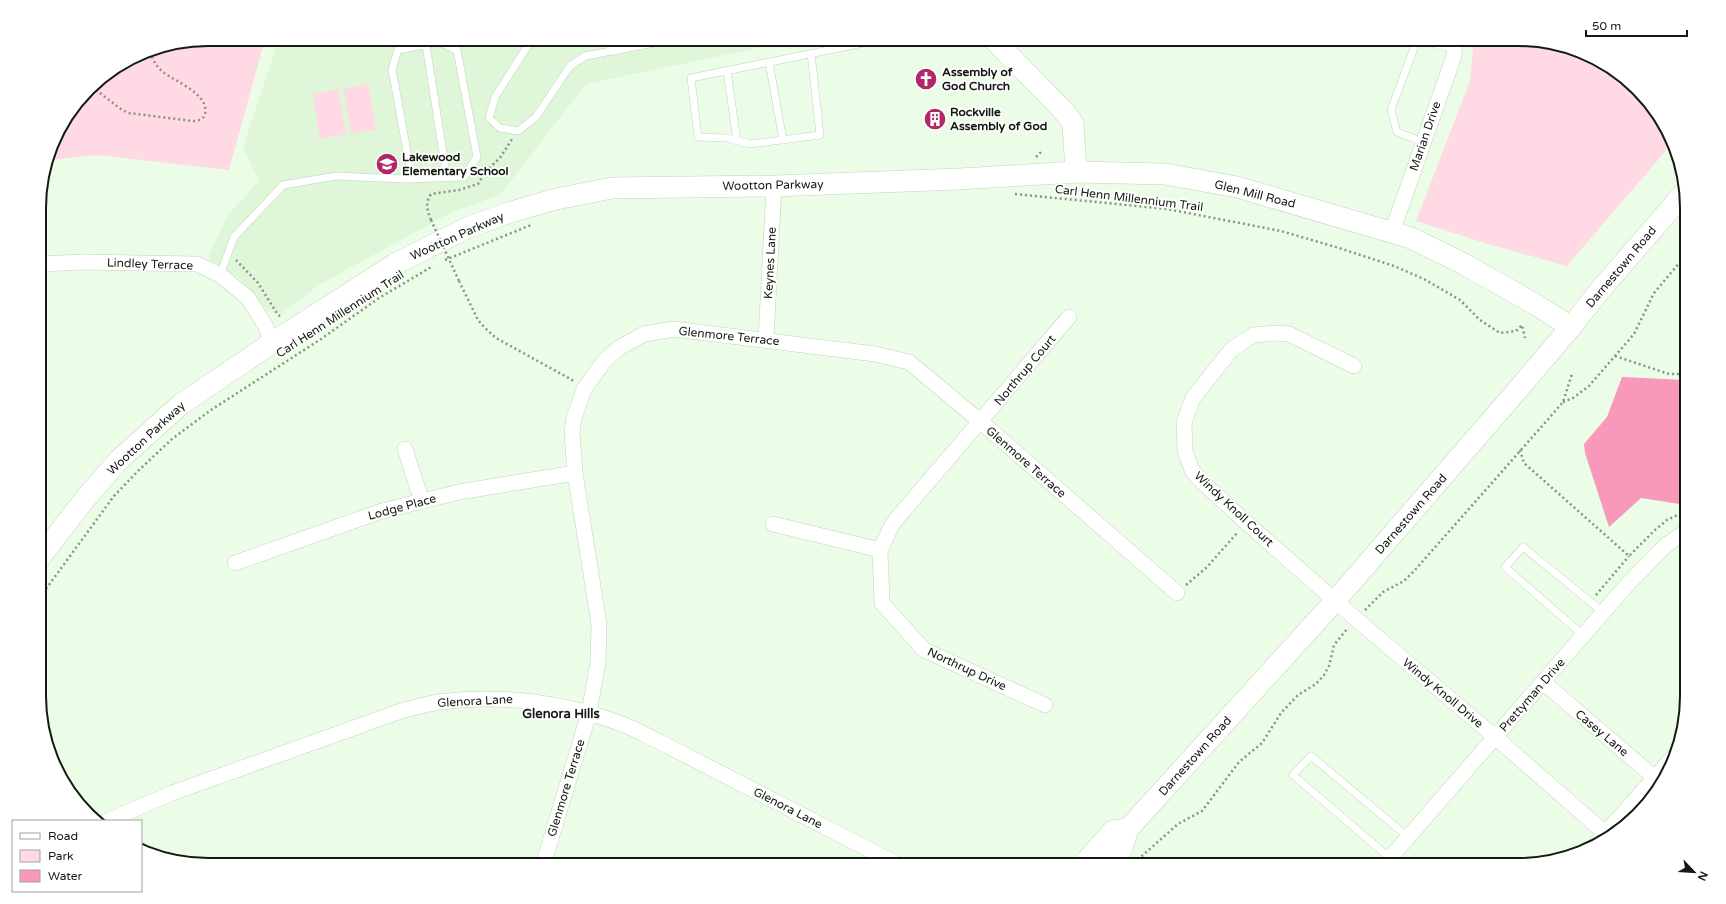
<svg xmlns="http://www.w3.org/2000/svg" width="1726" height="904" viewBox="0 0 1726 904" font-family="'Varela Round',sans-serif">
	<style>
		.built { fill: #dff6d9 }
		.green { fill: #ffd9e4 }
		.water { fill: #f898ba }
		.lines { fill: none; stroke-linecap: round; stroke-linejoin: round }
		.lane-casing { stroke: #c2d4be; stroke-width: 8 }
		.street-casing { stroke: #c2d4be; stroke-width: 16 }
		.secondary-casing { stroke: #c2d4be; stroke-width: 22 }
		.path { stroke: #879485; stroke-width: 2.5; stroke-dasharray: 2 3; stroke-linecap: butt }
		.lane { stroke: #fff; stroke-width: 7 }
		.street { stroke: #fff; stroke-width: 15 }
		.secondary { stroke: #fff; stroke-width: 21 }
		.path-bridge { stroke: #879485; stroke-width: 2.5; stroke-dasharray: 2 3; stroke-linecap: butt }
		.labels { text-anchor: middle; stroke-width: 3.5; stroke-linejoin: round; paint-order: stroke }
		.poi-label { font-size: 12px; font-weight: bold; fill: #131a12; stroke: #fff; text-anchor: start }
		.street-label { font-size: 12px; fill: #131a12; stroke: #fff }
		.neighbourhood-label { font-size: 13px; font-weight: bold; fill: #131a12; stroke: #fff }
		.rim { fill: none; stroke: #131a12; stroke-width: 2 }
	</style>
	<rect width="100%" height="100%" fill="#ebfde7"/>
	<path class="built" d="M279 39H801L586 84 500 195 452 212 319 285 282 313 267 310 239 278 208 258 227 216 259 181 243 147Z"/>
	<g class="green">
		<path d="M208 39H265L229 170 97 155 49 160 56 134 97 81 144 52Z"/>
		<path d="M1474 39H1518L1593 57 1629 81 1658 114 1670 146 1567 266 1491 245 1416 221 1470 81Z"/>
		<path d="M368 84 376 129 351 134 343 89Z"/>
		<path d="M338 89 346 134 320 139 313 94Z"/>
	</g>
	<path class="water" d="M1622 377 1686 380V505L1641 498 1609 527 1585 453 1584 444 1607 417Z"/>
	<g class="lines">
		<g class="lane-casing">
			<g id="lane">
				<path d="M532 39 495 97 489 118 500 128 518 131 536 117 570 66 585 56 655 43"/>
				<path d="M602 39 615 51"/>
				<path d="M654 39 655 43 684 39"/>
				<path d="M1415 39 1454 49"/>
				<path d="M1417 40 1391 110 1397 132 1423 142"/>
				<path d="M426 45 447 178"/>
				<path d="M811 53 820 135 750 144 727 138 698 137 691 78 883 39"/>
				<path d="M769 62 783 140"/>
				<path d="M727 71 737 141"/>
				<path d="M220 275 234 237 283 185 336 176 404 179 464 177 477 157 457 50 439 42 398 50 392 69 412 179"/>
				<path d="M1583 635 1505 567 1523 547 1603 612"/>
				<path d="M1390 858 1293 775 1311 756 1408 837"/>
			</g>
		</g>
		<g class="street-casing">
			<g id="street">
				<path d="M1392 232 1454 56 1455 39"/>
				<path d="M40 264 83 262 197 264 220 275 248 298 265 325 272 343"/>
				<path d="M766 339 774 186"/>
				<path d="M1354 366 1289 334 1276 333 1253 335 1231 350 1193 398 1184 422 1185 451 1192 470 1200 480 1249 525 1356 619 1495 737 1605 833"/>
				<path d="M405 449 422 502"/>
				<path d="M773 524 880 550"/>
				<path d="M235 563 382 511 459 492 575 473"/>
				<path d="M1543 682 1661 783"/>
				<path d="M1045 705 924 650 882 603 880 550 893 523 1069 317"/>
				<path d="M107 821 172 793 401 711C413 708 426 704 439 702 500 694 564 702 622 724 635 729 647 736 660 742L899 865"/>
				<path d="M1595 845 1673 757"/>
				<path d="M543 865 589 713 598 662 599 624 575 473 572 433 574 418 584 389 605 360 619 348 644 334 674 329 875 354 909 362 981 422 1177 593"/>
				<path d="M1384 865 1626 586 1666 545 1687 531"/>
			</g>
		</g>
		<g class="secondary-casing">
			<g id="secondary">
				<path d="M993 39 1052 99 1068 116 1073 124 1076 172"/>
				<path d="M40 557 85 499 119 460 180 405 272 343 395 264 469 227 511 212 556 199 612 188 774 186 959 179 1076 172 1165 174 1237 187 1411 238 1464 264 1538 306 1571 327"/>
				<path d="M1083 865 1113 831 1128 829"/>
				<path d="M1110 865 1121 851 1128 829 1335 601 1514 394 1571 327 1601 289 1686 191"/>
			</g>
		</g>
		<g class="path">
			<path d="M92 87 122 110 129 113 193 121C198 121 204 119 205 114 210 94 174 81 163 72 156 66 152 59 150 51"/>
			<path d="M1036 157 1041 152"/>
			<path d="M1015 194 1167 209 1281 231 1339 248 1394 266 1424 279 1460 300 1480 320 1500 333 1516 331 1522 325 1525 338"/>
			<path d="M431 220C427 210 425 203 431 194L459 190 478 184 485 172 500 158 512 139"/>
			<path d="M236 260 258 283 278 315 283 317"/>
			<path d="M445 260 531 225"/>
			<path d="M459 281 478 320 484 327 496 338 574 381"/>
			<path d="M1615 356 1669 374H1681L1686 371"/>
			<path d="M1563 402 1573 398 1589 386 1634 334 1654 293 1686 255"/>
			<path d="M1520 450 1524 463 1629 556 1655 530 1667 520 1686 511"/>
			<path d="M1186 585 1207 567 1237 533"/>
			<path d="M1596 595 1629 556"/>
			<path d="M40 597 114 496 138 471 172 439 211 410 321 339 379 298 433 266"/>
			<path d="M1365 610 1383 592 1404 581 1415 570 1550 417 1563 402 1572 374"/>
			<path d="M1134 863 1178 824 1202 811 1239 762 1262 743 1281 713 1298 695 1316 684 1324 675 1329 666 1334 645 1347 629"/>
		</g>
		<use href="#lane" class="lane"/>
		<use href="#street" class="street"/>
		<use href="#secondary" class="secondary"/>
		<path class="path-bridge" d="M431 220 459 281"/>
	</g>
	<defs>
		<g id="church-disc" transform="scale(1.15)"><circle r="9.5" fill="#b12868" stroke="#fff"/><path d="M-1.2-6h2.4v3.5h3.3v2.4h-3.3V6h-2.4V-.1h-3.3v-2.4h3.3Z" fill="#fff"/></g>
		<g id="building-disc" transform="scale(1.15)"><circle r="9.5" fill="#b12868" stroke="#fff"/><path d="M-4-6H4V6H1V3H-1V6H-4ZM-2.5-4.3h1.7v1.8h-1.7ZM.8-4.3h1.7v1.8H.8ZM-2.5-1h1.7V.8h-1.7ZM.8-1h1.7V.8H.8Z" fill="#fff"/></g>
		<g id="school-disc" transform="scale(1.15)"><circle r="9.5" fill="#b12868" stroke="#fff"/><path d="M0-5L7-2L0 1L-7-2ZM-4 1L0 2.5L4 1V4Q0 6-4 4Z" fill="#fff"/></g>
	</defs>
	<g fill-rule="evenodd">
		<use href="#church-disc" x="926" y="79"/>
		<use href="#building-disc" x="935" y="119"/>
		<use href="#school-disc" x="387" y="164"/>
	</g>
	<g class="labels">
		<g class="poi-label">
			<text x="942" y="76">Assembly of<tspan x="942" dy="14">God Church</tspan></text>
			<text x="950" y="116">Rockville<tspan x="950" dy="14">Assembly of God</tspan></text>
			<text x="402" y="161">Lakewood<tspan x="402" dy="14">Elementary School</tspan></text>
		</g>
		<g class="street-label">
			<text transform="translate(1425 136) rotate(-71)" y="4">Marian Drive</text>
			<text transform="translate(773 185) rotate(-1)" y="4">Wootton Parkway</text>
			<text transform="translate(1255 194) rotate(14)" y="4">Glen Mill Road</text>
			<text transform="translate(1129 198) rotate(7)" y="4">Carl Henn Millennium Trail</text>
			<text transform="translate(457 236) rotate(-24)" y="4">Wootton Parkway</text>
			<text transform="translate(770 263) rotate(-87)" y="4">Keynes Lane</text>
			<text transform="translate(150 264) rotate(2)" y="4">Lindley Terrace</text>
			<text transform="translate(1621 267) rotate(-50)" y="4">Darnestown Road</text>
			<text transform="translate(340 314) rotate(-33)" y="4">Carl Henn Millennium Trail</text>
			<text transform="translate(729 336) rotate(6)" y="4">Glenmore Terrace</text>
			<text transform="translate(1025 370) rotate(-50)" y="4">Northrup Court</text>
			<text transform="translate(146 438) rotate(-43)" y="4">Wootton Parkway</text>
			<text transform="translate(1026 462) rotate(41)" y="4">Glenmore Terrace</text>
			<text transform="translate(402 507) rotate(-15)" y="4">Lodge Place</text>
			<text transform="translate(1234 509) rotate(43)" y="4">Windy Knoll Court</text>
			<text transform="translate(1411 514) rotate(-49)" y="4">Darnestown Road</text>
			<text transform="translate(967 669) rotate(25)" y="4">Northrup Drive</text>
			<text transform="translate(1443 693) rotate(40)" y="4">Windy Knoll Drive</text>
			<text transform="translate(1532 695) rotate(-49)" y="4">Prettyman Drive</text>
			<text transform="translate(475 701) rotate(-3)" y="4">Glenora Lane</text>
			<text transform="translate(1602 733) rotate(40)" y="4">Casey Lane</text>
			<text transform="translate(1195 756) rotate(-48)" y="4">Darnestown Road</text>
			<text transform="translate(566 788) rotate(-73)" y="4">Glenmore Terrace</text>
			<text transform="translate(788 808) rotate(27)" y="4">Glenora Lane</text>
		</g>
		<g class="neighbourhood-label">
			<text x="561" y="718">Glenora Hills</text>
		</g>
	</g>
	<path d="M0 0H1726V904H0ZM208 46H1518A162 162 0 0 1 1680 208V696A162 162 0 0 1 1518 858H208A162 162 0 0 1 46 696V208A162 162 0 0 1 208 46Z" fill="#fff" fill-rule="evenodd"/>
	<path class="rim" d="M208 46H1518A162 162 0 0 1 1680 208V696A162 162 0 0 1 1518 858H208A162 162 0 0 1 46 696V208A162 162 0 0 1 208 46Z"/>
	<rect x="12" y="820" width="130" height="72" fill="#ffffff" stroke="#a1a3a0"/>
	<rect x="20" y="833" width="20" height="6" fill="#ffffff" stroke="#a1a3a0"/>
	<text x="48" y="840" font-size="12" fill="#131a12">Road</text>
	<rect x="20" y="850" width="20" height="12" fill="#ffd9e4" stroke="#a1a3a0"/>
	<text x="48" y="860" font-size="12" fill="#131a12">Park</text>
	<rect x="20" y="870" width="20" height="12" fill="#f898ba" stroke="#a1a3a0"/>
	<text x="48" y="880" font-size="12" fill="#131a12">Water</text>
	<g transform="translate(1694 872) rotate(115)" stroke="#ffffff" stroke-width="3" paint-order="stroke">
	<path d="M0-3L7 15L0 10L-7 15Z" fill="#131a12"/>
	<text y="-6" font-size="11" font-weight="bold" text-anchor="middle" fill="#131a12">N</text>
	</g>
	<path d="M1586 30v6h101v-6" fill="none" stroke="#131a12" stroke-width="2"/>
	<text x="1592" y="30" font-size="12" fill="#131a12" stroke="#ffffff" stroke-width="3" paint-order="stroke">50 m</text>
</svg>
